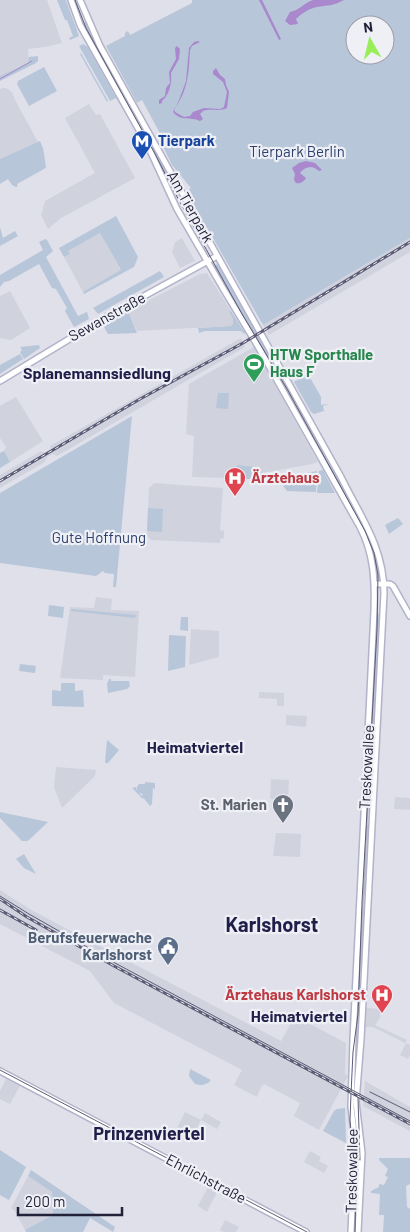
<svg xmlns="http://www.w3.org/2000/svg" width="410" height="1232" viewBox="0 0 410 1232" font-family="Barlow,sans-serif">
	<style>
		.built { fill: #d0d2dd }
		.green { fill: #b8c6da; fill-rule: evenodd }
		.water { fill: #a988cd }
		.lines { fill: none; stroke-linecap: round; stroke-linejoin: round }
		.stream { stroke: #a988cd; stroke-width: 1 }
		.secondary-casing { stroke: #b2b3c9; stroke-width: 8 }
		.secondary { stroke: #fff; stroke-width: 5 }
		.tram { stroke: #5c5b75; stroke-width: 1 }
		.rail-casing { stroke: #5c5b75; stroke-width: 3 }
		.rail { stroke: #eff0f6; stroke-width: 1; stroke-dasharray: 4; stroke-linecap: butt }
		.labels { text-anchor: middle; stroke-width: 4.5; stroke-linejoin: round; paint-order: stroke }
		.transit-label { font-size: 15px; font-weight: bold; fill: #164399; stroke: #eff0f6; text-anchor: start }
		.park-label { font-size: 15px; fill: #2c3f6e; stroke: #eff0f6 }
		.street-label { font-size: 15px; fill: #222139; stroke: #eff0f6 }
		.leisure-label { font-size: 15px; font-weight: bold; fill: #27864d; stroke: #eff0f6; text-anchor: start }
		.health-label { font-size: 15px; font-weight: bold; fill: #be3a42; stroke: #eff0f6; text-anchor: start }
		.worship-label { font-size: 15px; font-weight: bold; fill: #5b616d; stroke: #eff0f6; text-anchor: end }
		.service-label { font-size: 15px; font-weight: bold; fill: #4e5e75; stroke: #eff0f6; text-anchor: end }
		.neighbourhood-label { font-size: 16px; font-weight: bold; fill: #211e4a; stroke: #eff0f6 }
		.quarter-label { font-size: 18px; font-weight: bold; fill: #211e4a; stroke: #eff0f6 }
		.district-label { font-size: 20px; font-weight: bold; fill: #211e4a; stroke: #eff0f6 }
	</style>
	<rect width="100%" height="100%" fill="#dfe0ea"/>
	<g class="built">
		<path d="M0 0H47L62 43 45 47 28 49 29 63 0 76Z"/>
		<path d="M3 88H6L12 92 15 100 38 142 0 159V89Z"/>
		<path d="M89 104 96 115 100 114 135 178 61 218 48 229 41 215 45 201 95 173 65 118Z"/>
		<path d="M100 233 121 271 83 292 64 257 69 254 68 251Z"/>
		<path d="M182 238 195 261 180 268 172 252 175 242Z"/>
		<path d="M410 238V252L269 335 263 325Z"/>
		<path d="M207 273 231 311 234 324 230 326 137 331 128 311 200 274Z"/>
		<path d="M10 291 30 328 11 340 0 338V296Z"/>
		<path d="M241 338 245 347 57 456 53 454 47 457 45 462 0 488V475L41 451 45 453 51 449 50 446Z"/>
		<path d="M254 347 318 462 312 464 263 473V479L192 477 194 436 186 434 189 384Z"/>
		<path d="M16 397 43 441 10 462 4 451 6 447 0 438V406Z"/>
		<path d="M154 483 223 488 220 530 224 531V538L220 539V543L151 540 147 536 149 488Z"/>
		<path d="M96 597 112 599 111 610 139 611 135 677 103 675V680L60 678 70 607 94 608Z"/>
		<path d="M191 629 219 631V657L189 665Z"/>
		<path d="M259 692 284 693V706H277V699L259 698Z"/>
		<path d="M286 715 307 716 306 727 286 725Z"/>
		<path d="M56 767 96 770 95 776 62 808 54 787Z"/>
		<path d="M271 779 289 780 288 800 270 799Z"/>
		<path d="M395 797 410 798V810L394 809Z"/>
		<path d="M276 833 301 834 300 857 273 856Z"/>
		<path d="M0 890 33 911 281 1041 295 1016 346 1043 345 1074 348 1076 319 1130 294 1116 300 1103 264 1084 261 1087 257 1097 234 1085 242 1070 114 1003 90 971 0 924Z"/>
		<path d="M367 1008 380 1009V1018L375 1025 407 1040 405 1043 373 1027H364L365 1010Z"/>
		<path d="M406 1043 410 1045V1055L408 1059 400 1055Z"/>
		<path d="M6 1079 20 1086 10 1104 0 1099V1091Z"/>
		<path d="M365 1081 410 1107V1131L363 1106Z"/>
		<path d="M185 1112 201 1120 192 1138 176 1130Z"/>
		<path d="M205 1113 221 1122 217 1129 201 1120Z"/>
		<path d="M310 1151 321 1157 319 1161 328 1166 324 1173 304 1162Z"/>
		<path d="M28 1176 52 1192 53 1216 25 1230 15 1211 11 1208Z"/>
		<path d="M209 1185 218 1190 207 1212 198 1206Z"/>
		<path d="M225 1220 239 1227 236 1232H224L220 1230Z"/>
	</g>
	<g class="green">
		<path d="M57 0H66L79 36 70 40 69 38 73 36 67 20H65Z"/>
		<path d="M192 0H410V238L263 325 194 205 188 190 191 188 172 165 161 142 163 139 142 100 137 103 106 46 125 36V33L128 31 130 35 192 3ZM355 25H385V55H355Z"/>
		<path d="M87 21 179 191 172 195 81 24Z"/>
		<path d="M83 44 88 47 123 110 116 98 110 101 79 46Z"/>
		<path d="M81 53 108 101 107 102 80 54Z"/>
		<path d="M38 56V61L36 63 0 81V76L28 63 29 57Z"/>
		<path d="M44 67 57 91 29 106 17 84 18 81Z"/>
		<path d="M40 141 43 148 46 167 44 169 17 184 18 186 16 187 12 185 8 179 0 184V159Z"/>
		<path d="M116 216 138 257 134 267 84 294 83 292 121 270 100 233 68 251 70 254 64 257 59 248Z"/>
		<path d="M0 227 3 238 15 231 18 236 0 246Z"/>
		<path d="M45 239 47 240 53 251 46 257 78 316 87 312 89 319 74 327 65 311 67 308 56 289 52 288 39 264 9 281 4 282 0 287V275L43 250 39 242Z"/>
		<path d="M218 264 284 379 282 380 236 308 213 266Z"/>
		<path d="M160 271 164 277 98 314 93 308Z"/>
		<path d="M229 310 231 311 245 333 244 334 241 331H205L199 333 198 328 231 326 233 324V319Z"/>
		<path d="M128 311 137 333 108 334 104 327 106 323Z"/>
		<path d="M39 345 40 348 24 359 20 352 22 350 20 347Z"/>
		<path d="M20 354 23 359 0 374V365Z"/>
		<path d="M308 374 321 397V405L329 404 323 406 324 411 314 414 311 412 294 382Z"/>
		<path d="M218 393H229L228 409 216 408Z"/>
		<path d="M132 416 116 587H113L114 574 105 573 103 571 96 576 0 563V493Z"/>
		<path d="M4 451 10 462 0 468V453Z"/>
		<path d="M237 465 262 468 258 469 259 473 263 472V479H242V472L236 471Z"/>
		<path d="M332 467 360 516 377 556 381 581 378 580C373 539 349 504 329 468Z"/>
		<path d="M323 470 335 493H317L319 471Z"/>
		<path d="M317 471 316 492 287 491 278 479Z"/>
		<path d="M148 508 163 509 162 532 147 531Z"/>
		<path d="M398 518 403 524 389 534 385 525Z"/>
		<path d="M49 605 64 607 63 618 48 616Z"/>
		<path d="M71 609 136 615 135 618 71 611Z"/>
		<path d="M377 613 380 614 372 771H370L372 731 371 730Z"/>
		<path d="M181 617H188V631L180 630Z"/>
		<path d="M169 635 186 636 185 667 168 671Z"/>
		<path d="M20 664 36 666 35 673 19 671Z"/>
		<path d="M109 679H111V681H129L130 686 127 689 108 693 107 684Z"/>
		<path d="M61 683H75V691L83 690 84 707 52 706V690L61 691Z"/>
		<path d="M107 740 119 750 108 763H105Z"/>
		<path d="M145 782 155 783V790L153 787 152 804 150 806 142 796 143 794 139 793 144 798 143 799 132 788 136 787 137 791V787L139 784H154H145Z"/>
		<path d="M367 790V825H369L365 895H362L364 858H366L367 841 365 842Z"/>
		<path d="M0 812 48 822 30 839 27 841H22L0 818Z"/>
		<path d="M24 854 36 874 24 868 16 859Z"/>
		<path d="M361 909H364L362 970 359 976Z"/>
		<path d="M190 1069 211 1080C207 1085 201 1086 195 1084L189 1076Z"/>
		<path d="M345 1108 346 1143 323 1131 334 1111 337 1109Z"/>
		<path d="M0 1150 26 1167 9 1200 0 1195Z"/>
		<path d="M379 1158H410V1184L406 1186 407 1207 410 1209V1232H383L384 1215H379L380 1194 371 1193V1191L379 1187V1184L384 1185 388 1177 385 1176 388 1169 379 1160Z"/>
		<path d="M356 1159H360L357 1232H352Z"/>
		<path d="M31 1170 115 1227 113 1232 90 1218 83 1232H26L25 1230 53 1215 52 1192 28 1176Z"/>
	</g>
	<g class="water">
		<path d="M259 0H262L281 39 279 40Z"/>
		<path d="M313 0H344C324 11 316 0 296 19L298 24 290 25 285 21 290 12C300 10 304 3 313 0Z"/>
		<path d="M198 41 200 42 192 46 190 50C189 71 188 92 174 109L175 112 184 117 190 116 193 112 204 108 220 109 224 107 227 92 223 82 213 74V71L216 68 220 75 225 79 226 85 229 92 227 108C219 112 211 108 203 111L200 114 203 119 200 121C190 116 181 122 173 112L179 100 186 81 189 48 194 42Z"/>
		<path d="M177 46 180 49 179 59 171 73C172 82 170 94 162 101V103L159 104V100L165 96 166 88 170 83 169 72 176 59 175 48Z"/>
		<path d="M306 161 315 163 322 170 319 171C312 165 306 166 300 173L306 178C304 182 300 184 296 183L294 180 295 174 292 168 299 163Z"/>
	</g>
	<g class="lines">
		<path class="stream" d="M0 79 32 61"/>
		<g class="secondary-casing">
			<g id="secondary">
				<path d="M71 0 80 25 148 146 177 209 224 290 256 343 360 527C374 554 375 581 374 611L353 1039 351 1107 355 1142 351 1232"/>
				<path d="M80 0 100 46 341 477C360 516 384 547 384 593L361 1039 356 1102 362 1153 358 1232"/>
				<path d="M0 381 104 318 217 256"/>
				<path d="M375 584H390L393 586 410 616"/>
				<path d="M0 1071 306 1232"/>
			</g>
		</g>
		<use href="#secondary" class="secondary"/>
		<g class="tram">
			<path d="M75 0 86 28 154 152 175 193 242 314 287 389 365 531 374 553 378 575 377 629 362 902 358 1014 353 1052 351 1094 350 1120 356 1187 355 1232"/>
			<path d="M0 896 29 914 115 963 410 1121"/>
			<path d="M0 1070 307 1232"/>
			<path d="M370 1092 410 1112"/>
			<path d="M358 1098 360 1160"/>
		</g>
		<g class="rail-casing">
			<g id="rail">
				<path d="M0 481 140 399 243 343 410 242"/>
				<path d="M0 899 27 917 114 966 410 1124"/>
				<path d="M0 910 36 930"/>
			</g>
		</g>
		<use href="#rail" class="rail"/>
	</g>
	<defs>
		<g id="metro-pin" transform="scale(1.125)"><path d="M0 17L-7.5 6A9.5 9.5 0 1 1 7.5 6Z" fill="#1a4fb4" stroke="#eff0f6"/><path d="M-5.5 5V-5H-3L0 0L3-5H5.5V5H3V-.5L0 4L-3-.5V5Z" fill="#fff"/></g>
		<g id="stadium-pin" transform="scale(1.125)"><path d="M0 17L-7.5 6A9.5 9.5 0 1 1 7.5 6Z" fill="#2e9e5b" stroke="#eff0f6"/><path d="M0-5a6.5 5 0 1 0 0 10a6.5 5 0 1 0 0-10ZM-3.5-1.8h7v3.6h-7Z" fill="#fff"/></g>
		<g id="hospital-pin" transform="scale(1.125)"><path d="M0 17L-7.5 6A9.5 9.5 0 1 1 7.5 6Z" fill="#e0444e" stroke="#eff0f6"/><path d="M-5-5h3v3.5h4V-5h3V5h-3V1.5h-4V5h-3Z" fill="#fff"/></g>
		<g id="church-pin" transform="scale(1.125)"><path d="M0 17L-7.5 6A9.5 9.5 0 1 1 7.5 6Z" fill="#6b7280" stroke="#eff0f6"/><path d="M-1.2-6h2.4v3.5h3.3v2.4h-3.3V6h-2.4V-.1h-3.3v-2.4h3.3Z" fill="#fff"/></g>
		<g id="civic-pin" transform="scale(1.125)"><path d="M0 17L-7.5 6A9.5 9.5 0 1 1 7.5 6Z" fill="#5c6f8a" stroke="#eff0f6"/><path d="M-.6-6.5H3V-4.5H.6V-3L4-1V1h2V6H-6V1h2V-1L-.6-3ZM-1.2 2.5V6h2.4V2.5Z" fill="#fff"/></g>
	</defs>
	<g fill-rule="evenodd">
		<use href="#metro-pin" x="142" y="141"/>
		<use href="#stadium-pin" x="254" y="364"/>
		<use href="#hospital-pin" x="235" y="478"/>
		<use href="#church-pin" x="283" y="805"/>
		<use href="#civic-pin" x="168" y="947"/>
		<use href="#hospital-pin" x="382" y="995"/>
	</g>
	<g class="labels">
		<g class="transit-label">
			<text x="158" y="146">Tierpark</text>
		</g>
		<g class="park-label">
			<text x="297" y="157">Tierpark Berlin</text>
			<text x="99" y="543">Gute Hoffnung</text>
		</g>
		<g class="street-label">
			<text transform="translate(190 207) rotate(61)" y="5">Am Tierpark</text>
			<text transform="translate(107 317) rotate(-29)" y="5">Sewanstraße</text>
			<text transform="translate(367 767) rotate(-87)" y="5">Treskowallee</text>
			<text transform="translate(352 1171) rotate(-89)" y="5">Treskowallee</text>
			<text transform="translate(206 1179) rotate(28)" y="5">Ehrlichstraße</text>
		</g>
		<g class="leisure-label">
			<text x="270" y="360">HTW Sporthalle<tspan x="270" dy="17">Haus F</tspan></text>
		</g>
		<g class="health-label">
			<text x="251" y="483">Ärztehaus</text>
			<text x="366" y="1000" text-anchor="end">Ärztehaus Karlshorst</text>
		</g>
		<g class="worship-label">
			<text x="267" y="810">St. Marien</text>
		</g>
		<g class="service-label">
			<text x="152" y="943">Berufsfeuerwache<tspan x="152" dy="17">Karlshorst</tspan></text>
		</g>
		<g class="neighbourhood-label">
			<text x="97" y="379">Splanemannsiedlung</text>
			<text x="195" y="753">Heimatviertel</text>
			<text x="299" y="1022">Heimatviertel</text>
		</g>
		<g class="quarter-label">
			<text x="149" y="1140">Prinzenviertel</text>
		</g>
		<g class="district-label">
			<text x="272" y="932">Karlshorst</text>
		</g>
	</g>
	<g transform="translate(370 40) rotate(352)"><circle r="24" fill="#eff0f6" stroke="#9d9daa"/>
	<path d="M0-4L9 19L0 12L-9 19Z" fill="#99ed59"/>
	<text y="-8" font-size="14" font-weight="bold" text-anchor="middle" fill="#222139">N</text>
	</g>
	<path d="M18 1207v8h104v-8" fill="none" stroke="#222139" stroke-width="2.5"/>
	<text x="25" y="1207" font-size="15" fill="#222139" stroke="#eff0f6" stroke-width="4" paint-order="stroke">200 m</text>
</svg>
